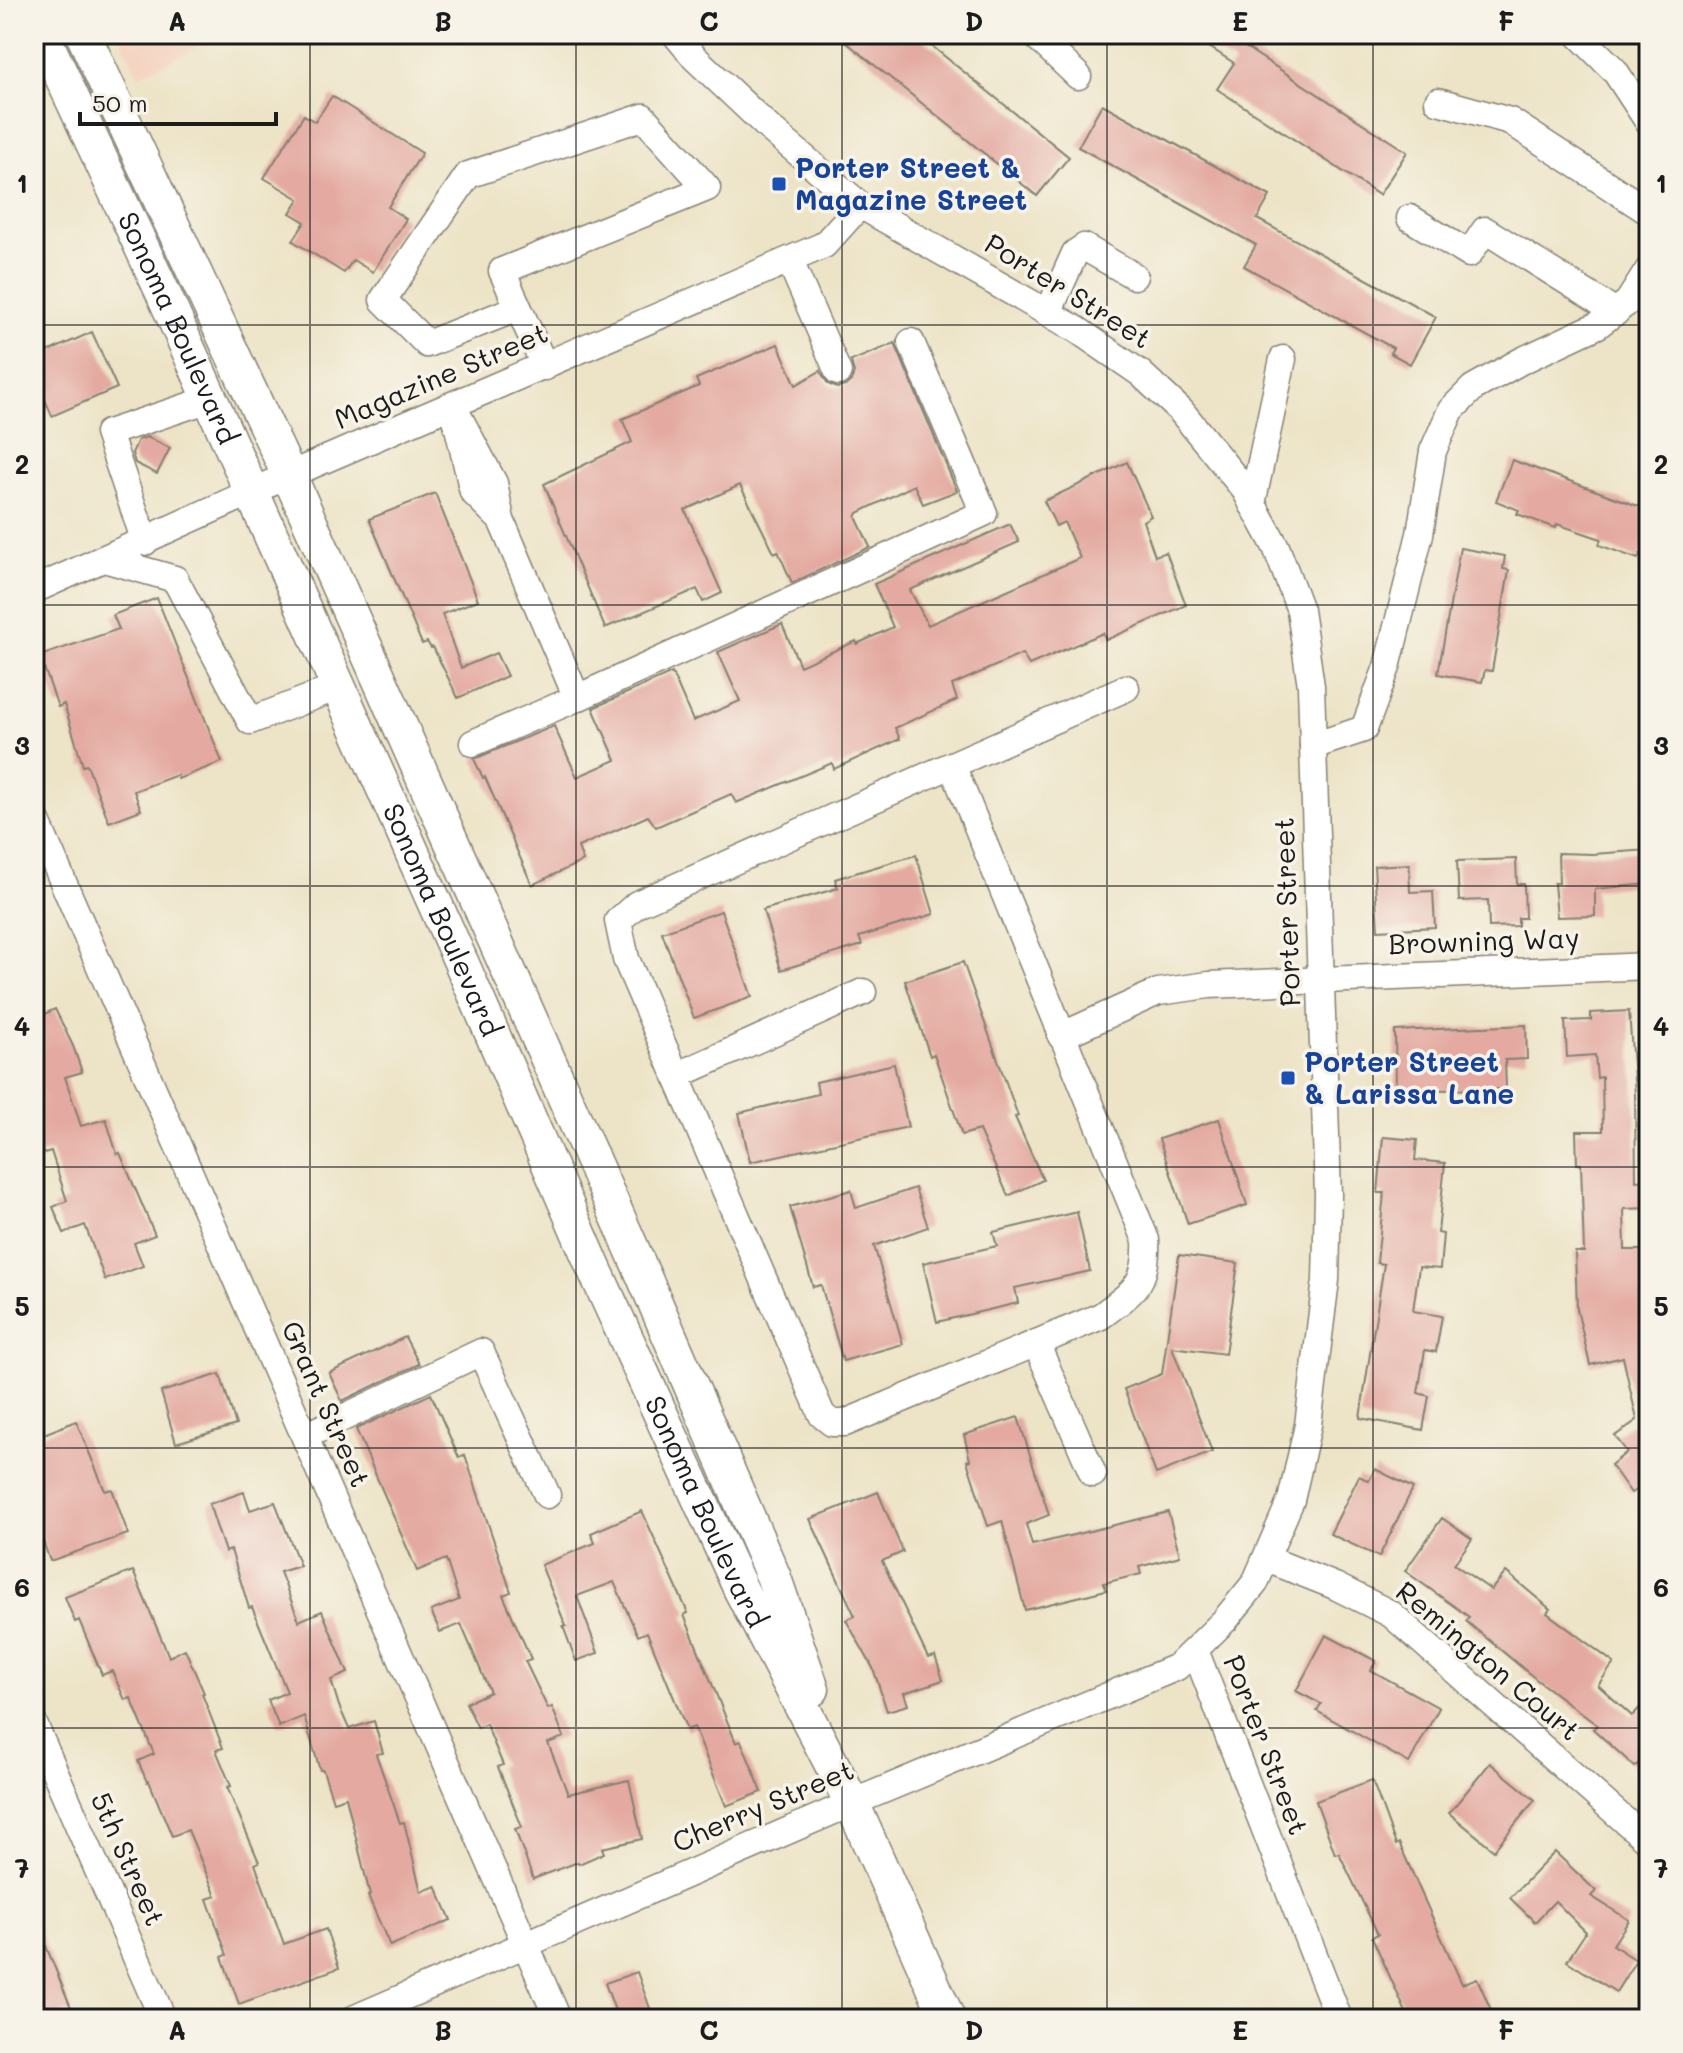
<svg xmlns="http://www.w3.org/2000/svg" width="1683" height="2053" viewBox="0 0 1683 2053" font-family="Mali,sans-serif">
	<style>
		.built { fill: #f5d3c1 }
		.building { fill: #e4aaa1 }
		.lines { fill: none; stroke-linecap: round; stroke-linejoin: round }
		.minor-casing { stroke: #848072; stroke-width: 29 }
		.major-casing { stroke: #848072; stroke-width: 37 }
		.minor { stroke: #fff; stroke-width: 26 }
		.major { stroke: #fff; stroke-width: 34 }
		.grid { fill: none; stroke: #1c1c1c; stroke-width: 2; stroke-opacity: 0.55 }
		.transit-dot { fill: #1a4fb4; stroke: #f7f3e8; stroke-width: 3 }
		.labels { text-anchor: middle; stroke-width: 7; stroke-linejoin: round; paint-order: stroke }
		.transit-label { font-size: 28px; font-weight: bold; fill: #164399; stroke: #f7f3e8; text-anchor: start }
		.street-label { font-size: 28px; fill: #1c1c1c; stroke: #f7f3e8 }
		.neatline { fill: none; stroke: #1c1c1c; stroke-width: 3 }
		.grid-label { font-size: 26px; text-anchor: middle; font-weight: bold; fill: #1c1c1c }
	</style>
	<rect width="100%" height="100%" fill="#f7f3e8"/>
	<filter id="ink" filterUnits="userSpaceOnUse"><feTurbulence type="fractalNoise" baseFrequency=".0125" numOctaves="2"/><feDisplacementMap in="SourceGraphic" scale="16" xChannelSelector="R" yChannelSelector="G"/><feConvolveMatrix kernelMatrix="1 2 1 2 8 2 1 2 1" color-interpolation-filters="sRGB"/></filter>
	<filter id="wash" filterUnits="userSpaceOnUse"><feTurbulence type="fractalNoise" baseFrequency=".006" numOctaves="4" result="noise"/><feDisplacementMap in="SourceGraphic" scale="32" xChannelSelector="R" yChannelSelector="G"/><feGaussianBlur stdDeviation="1.8" result="paint"/><feColorMatrix in="noise" values="0 0 0 0 0 0 0 0 0 0 0 0 0 0 0 0 0 1.4 0 .05"/><feComposite in="paint" operator="in"/></filter>
	<g filter="url(#wash)">
		<rect width="100%" height="100%" fill="#ede4c7"/>
		<path class="built" d="M119 34H225L138 76Z"/>
		<g id="blocks">
			<g class="building">
				<path d="M836 34H917L1069 157 1037 196Z"/>
				<path d="M1189 34H1241L1236 41 1407 152 1379 195 1217 89 1234 63Z"/>
				<path d="M332 96 422 153 388 207 406 219 373 272 353 260 344 273 293 241 305 222 290 213 299 199 264 178 304 115 315 122Z"/>
				<path d="M1102 104 1270 196 1257 219 1436 317 1410 364 1390 353 1393 348 1244 266 1256 245 1078 147Z"/>
				<path d="M92 332 117 388 52 416 34 374V358Z"/>
				<path d="M895 343 957 491 923 504 914 485 858 513 856 517 870 547 792 583 778 551 774 553 740 485 685 510 722 593 703 602 697 589 605 628 544 484 632 442 622 419 699 386 696 379 778 344 796 385 820 371 828 384 837 388 845 386 851 381 854 373 851 361Z"/>
				<path d="M147 437 170 448 157 474 135 463 132 453 138 440Z"/>
				<path d="M1512 460 1649 510V558L1640 554 1638 559 1599 545 1601 539 1557 524 1556 528 1517 514 1519 510 1496 501Z"/>
				<path d="M1127 462 1151 516 1143 521 1155 556 1166 552 1186 605 1106 640 1103 633 1029 665 1022 654 952 685 957 700 895 728 900 739 834 769 832 763 736 803 731 794 656 827 648 816 578 847 583 861 532 885 485 777 483 778 474 759 554 726 577 777 616 760 593 708 672 673 693 721 740 701 718 652 782 624 800 666 856 641 857 644 893 627 874 584 1010 524 1019 542 910 590 928 625 1080 558 1064 522 1056 526 1044 501Z"/>
				<path d="M435 493 478 600 442 614 461 668 496 653 507 676 458 698 433 647 431 648 427 642 422 644 369 519Z"/>
				<path d="M1460 548 1505 556 1503 569 1509 570 1492 671 1485 670 1482 682 1438 674Z"/>
				<path d="M157 598 222 762 178 779 177 775 134 791 141 810 109 822 87 765 83 766 64 704 58 707 40 656 119 629 113 615Z"/>
				<path d="M1649 850V884L1595 889V916L1557 917 1554 883H1559L1558 853 1593 854Z"/>
				<path d="M916 855 934 914 859 937 862 945 781 970 763 910 838 888 835 879Z"/>
				<path d="M1516 859 1517 884H1524L1525 918H1518V926L1489 927 1488 900 1459 901 1457 861Z"/>
				<path d="M1409 864 1410 892 1433 891 1435 927 1378 930 1374 866Z"/>
				<path d="M721 911 752 997 694 1018 662 932Z"/>
				<path d="M963 962 1018 1116 1015 1117 1043 1180 1008 1196 979 1130 962 1135 934 1054 930 1056 905 981Z"/>
				<path d="M55 1009 73 1046 82 1072 65 1077 81 1126 106 1119 117 1154 120 1153 155 1235 134 1243 143 1266 105 1280 85 1225 64 1233 53 1207 67 1201 51 1151 34 1156V1019Z"/>
				<path d="M1629 1011 1635 1094 1636 1181 1649 1180V1208L1624 1209 1625 1250H1649V1276H1642L1644 1322 1649 1321V1482L1631 1493 1611 1465 1627 1452 1615 1436 1637 1420 1623 1357 1590 1365 1577 1309 1575 1252H1584L1581 1164H1577L1576 1131H1603L1602 1077 1597 1078 1595 1055 1567 1057 1565 1021 1591 1020V1013Z"/>
				<path d="M1526 1025 1527 1059 1505 1060 1506 1089 1432 1090V1094L1396 1095 1395 1031Z"/>
				<path d="M894 1064 908 1127 750 1162 739 1113 818 1094 816 1082Z"/>
				<path d="M1219 1119 1247 1205 1188 1224 1159 1139Z"/>
				<path d="M1383 1137 1417 1140 1415 1160 1445 1163 1438 1233 1443 1234 1440 1269 1419 1267 1413 1311 1442 1316 1436 1352 1425 1350 1418 1393 1429 1396 1423 1430 1360 1418 1384 1264 1377 1263 1384 1193H1378Z"/>
				<path d="M915 1188 928 1227 874 1246 903 1344 843 1361 821 1285 813 1287 790 1207 851 1190 856 1208Z"/>
				<path d="M1077 1212 1090 1271 1015 1288 1018 1303 937 1322 923 1263 997 1246 993 1232Z"/>
				<path d="M1179 1255 1238 1263 1225 1354 1172 1347 1212 1452 1156 1474 1124 1389 1162 1374Z"/>
				<path d="M405 1337 419 1364 342 1401 329 1373Z"/>
				<path d="M220 1374 236 1425 176 1443 161 1392Z"/>
				<path d="M431 1394 459 1458 465 1455 511 1592 503 1595 531 1659 525 1661 548 1709 552 1707 564 1737 548 1743 568 1794 629 1780 642 1839 602 1848 604 1853 579 1864 578 1862 533 1879 515 1829 522 1827 498 1767 503 1765 486 1724 478 1728 466 1703 490 1692 461 1624 440 1632 431 1611 459 1600 446 1559 417 1571 356 1429Z"/>
				<path d="M1018 1417 1049 1515 1026 1524 1032 1545 1168 1512 1180 1556 1139 1567 1141 1574 1104 1583 1106 1590 1025 1610 1002 1521 988 1526 967 1461 970 1460 964 1435Z"/>
				<path d="M76 1421 105 1491 112 1489 128 1534 50 1561 34 1515V1438Z"/>
				<path d="M1375 1469 1413 1488 1379 1557 1330 1534 1359 1476 1369 1481Z"/>
				<path d="M244 1492 250 1510 275 1502 300 1566 280 1572 299 1621 322 1611 348 1673 331 1680 339 1706 349 1729 374 1721 383 1753 376 1754 400 1823 404 1822 421 1892 436 1886 451 1920 390 1946 368 1896 370 1895 346 1797 333 1801 323 1770H320L304 1716 279 1727 268 1700 287 1692 252 1607 249 1608 231 1550 225 1552 209 1504Z"/>
				<path d="M878 1492 903 1552 882 1561 928 1658 935 1656 943 1680 904 1693 908 1705 887 1711 873 1668 846 1620 855 1616 810 1519Z"/>
				<path d="M642 1511 688 1613 684 1615 736 1743 741 1741 762 1792 726 1806 694 1727 687 1730 647 1632 638 1636 614 1582 577 1596 598 1653 576 1661 563 1626H566L541 1565 595 1543 591 1533Z"/>
				<path d="M1442 1518 1472 1539 1454 1564 1491 1590 1506 1572 1550 1609 1547 1613 1614 1663 1598 1685 1632 1716 1649 1698V1752L1635 1767 1593 1729 1597 1725 1537 1680 1466 1621 1469 1617 1405 1571Z"/>
				<path d="M133 1571 169 1657 185 1649 204 1693 202 1694 223 1748 216 1750 231 1786 227 1787 259 1862 255 1864 284 1944 326 1929 339 1968 239 2004 222 1957 227 1955 207 1899 216 1896 188 1830 172 1836 149 1781 147 1782 138 1761 154 1754 131 1698 125 1700 112 1671 102 1675 79 1620 75 1622 65 1597Z"/>
				<path d="M1326 1635 1376 1661 1371 1670 1439 1708 1409 1763 1317 1711 1321 1704 1296 1691Z"/>
				<path d="M1490 1763 1535 1800 1494 1850 1449 1813Z"/>
				<path d="M1372 1780 1396 1845 1399 1843 1462 1984 1477 1978 1495 2019H1409L1372 1937 1378 1934 1339 1853 1335 1854 1316 1801Z"/>
				<path d="M1555 1852 1596 1891 1591 1896 1629 1920 1613 1945 1636 1960 1616 1992 1567 1961 1586 1932 1555 1901 1535 1922 1510 1898Z"/>
				<path d="M35 1919 72 2010 48 2019H34Z"/>
				<path d="M637 1972 652 2014 637 2019H618L605 1983Z"/>
			</g>
		</g>
	</g>
	<g filter="url(#ink)">
		<use href="#blocks" fill-opacity="0" stroke="#848072" stroke-width="2"/>
		<g class="lines">
			<g class="minor-casing">
				<g id="minor">
					<path d="M1034 34 1078 76"/>
					<path d="M1578 34 1615 71 1649 123"/>
					<path d="M1438 101 1510 121 1649 212"/>
					<path d="M1410 218 1469 254 1485 230 1616 312"/>
					<path d="M790 261 838 372"/>
					<path d="M518 308 427 344 383 300 468 175 643 117 707 188 502 271 545 367"/>
					<path d="M1048 313 1075 253 1084 247 1134 276"/>
					<path d="M1252 504 1283 359"/>
					<path d="M145 542 108 433 210 399"/>
					<path d="M104 559 175 579 250 721 338 687"/>
					<path d="M34 590 289 475 824 245 860 205"/>
					<path d="M577 698 984 513 911 342"/>
					<path d="M473 743 577 698 501 520 494 483 453 406 473 492 501 520"/>
					<path d="M1313 746 1364 729 1387 667 1420 534 1433 451 1451 410 1473 388 1521 361 1598 325 1628 302 1649 269"/>
					<path d="M952 765 1146 1240C1148 1284 1134 1291 1101 1316L845 1423H832L822 1415 626 959 618 921 637 904 1126 688"/>
					<path d="M34 815 558 2019"/>
					<path d="M1061 1036 1158 992 1209 985 1649 966"/>
					<path d="M676 1076 863 992"/>
					<path d="M1036 1343 1093 1474"/>
					<path d="M305 1436 481 1352 547 1495"/>
					<path d="M1267 1559 1335 1586 1391 1614 1649 1842"/>
					<path d="M1195 1650 1339 2019"/>
					<path d="M34 1724 163 2019"/>
					<path d="M353 2019 852 1803 1177 1667 1225 1620 1255 1583 1291 1500 1308 1425 1326 1280 1328 1195 1311 686 1300 610 1276 547 1245 490 1181 411 1140 373 1076 329 860 205 769 128 695 58 675 34"/>
				</g>
			</g>
			<g class="major-casing">
				<g id="major">
					<path id="s1" d="M42 34 164 295 465 971 593 1266 741 1590 852 1803 948 2019"/>
					<path d="M83 34 289 475 632 1249 774 1578 812 1689"/>
				</g>
			</g>
			<use href="#minor" class="minor"/>
			<use href="#major" class="major"/>
		</g>
	</g>
	<path class="grid" d="M310 34V2019M576 34V2019M842 34V2019M1107 34V2019M1373 34V2019M34 325H1649M34 605H1649M34 886H1649M34 1167H1649M34 1448H1649M34 1728H1649"/>
	<g class="transit-dot">
		<rect x="771" y="176" width="16" height="16" rx="4"/>
		<rect x="1280" y="1070" width="16" height="16" rx="4"/>
	</g>
	<g class="labels">
		<g class="transit-label">
			<text x="795" y="178">Porter Street &amp;<tspan x="795" dy="32">Magazine Street</tspan></text>
			<text x="1304" y="1072">Porter Street<tspan x="1304" dy="32">&amp; Larissa Lane</tspan></text>
		</g>
		<g class="street-label">
			<text transform="translate(1068 291) rotate(32)" y="10">Porter Street</text>
			<text dy="10" stroke="none"><textPath href="#s1" startOffset="324">Sonoma Boulevard</textPath></text>
			<text transform="translate(441 376) rotate(-23)" y="10">Magazine Street</text>
			<text transform="translate(1287 912) rotate(-92)" y="10">Porter Street</text>
			<text dy="10" stroke="none"><textPath href="#s1" startOffset="972">Sonoma Boulevard</textPath></text>
			<text transform="translate(1484 941) rotate(-2)" y="10">Browning Way</text>
			<text transform="translate(326 1404) rotate(66)" y="10">Grant Street</text>
			<text dy="10" stroke="none"><textPath href="#s1" startOffset="1620">Sonoma Boulevard</textPath></text>
			<text transform="translate(1488 1661) rotate(40)" y="10">Remington Court</text>
			<text transform="translate(1266 1745) rotate(69)" y="10">Porter Street</text>
			<text transform="translate(763 1806) rotate(-23)" y="10">Cherry Street</text>
			<text transform="translate(128 1859) rotate(66)" y="10">5th Street</text>
		</g>
	</g>
	<rect width="1683" height="2053" fill="none" stroke="#f7f3e8" stroke-width="88"/>
	<path d="M80 112v12h196v-12" fill="none" stroke="#1c1c1c" stroke-width="4"/>
	<text x="92" y="112" font-size="24" fill="#1c1c1c" stroke="#f7f3e8" stroke-width="6" paint-order="stroke">50 m</text>
	<rect x="44" y="44" width="1595" height="1965" class="neatline"/>
	<g class="grid-label">
		<text x="177" y="31">A</text>
		<text x="443" y="31">B</text>
		<text x="709" y="31">C</text>
		<text x="974" y="31">D</text>
		<text x="1240" y="31">E</text>
		<text x="1506" y="31">F</text>
		<text x="22" y="193">1</text>
		<text x="1661" y="193">1</text>
		<text x="22" y="474">2</text>
		<text x="1661" y="474">2</text>
		<text x="22" y="755">3</text>
		<text x="1661" y="755">3</text>
		<text x="22" y="1036">4</text>
		<text x="1661" y="1036">4</text>
		<text x="22" y="1316">5</text>
		<text x="1661" y="1316">5</text>
		<text x="22" y="1597">6</text>
		<text x="1661" y="1597">6</text>
		<text x="22" y="1878">7</text>
		<text x="1661" y="1878">7</text>
		<text x="177" y="2040">A</text>
		<text x="443" y="2040">B</text>
		<text x="709" y="2040">C</text>
		<text x="974" y="2040">D</text>
		<text x="1240" y="2040">E</text>
		<text x="1506" y="2040">F</text>
	</g>
</svg>
